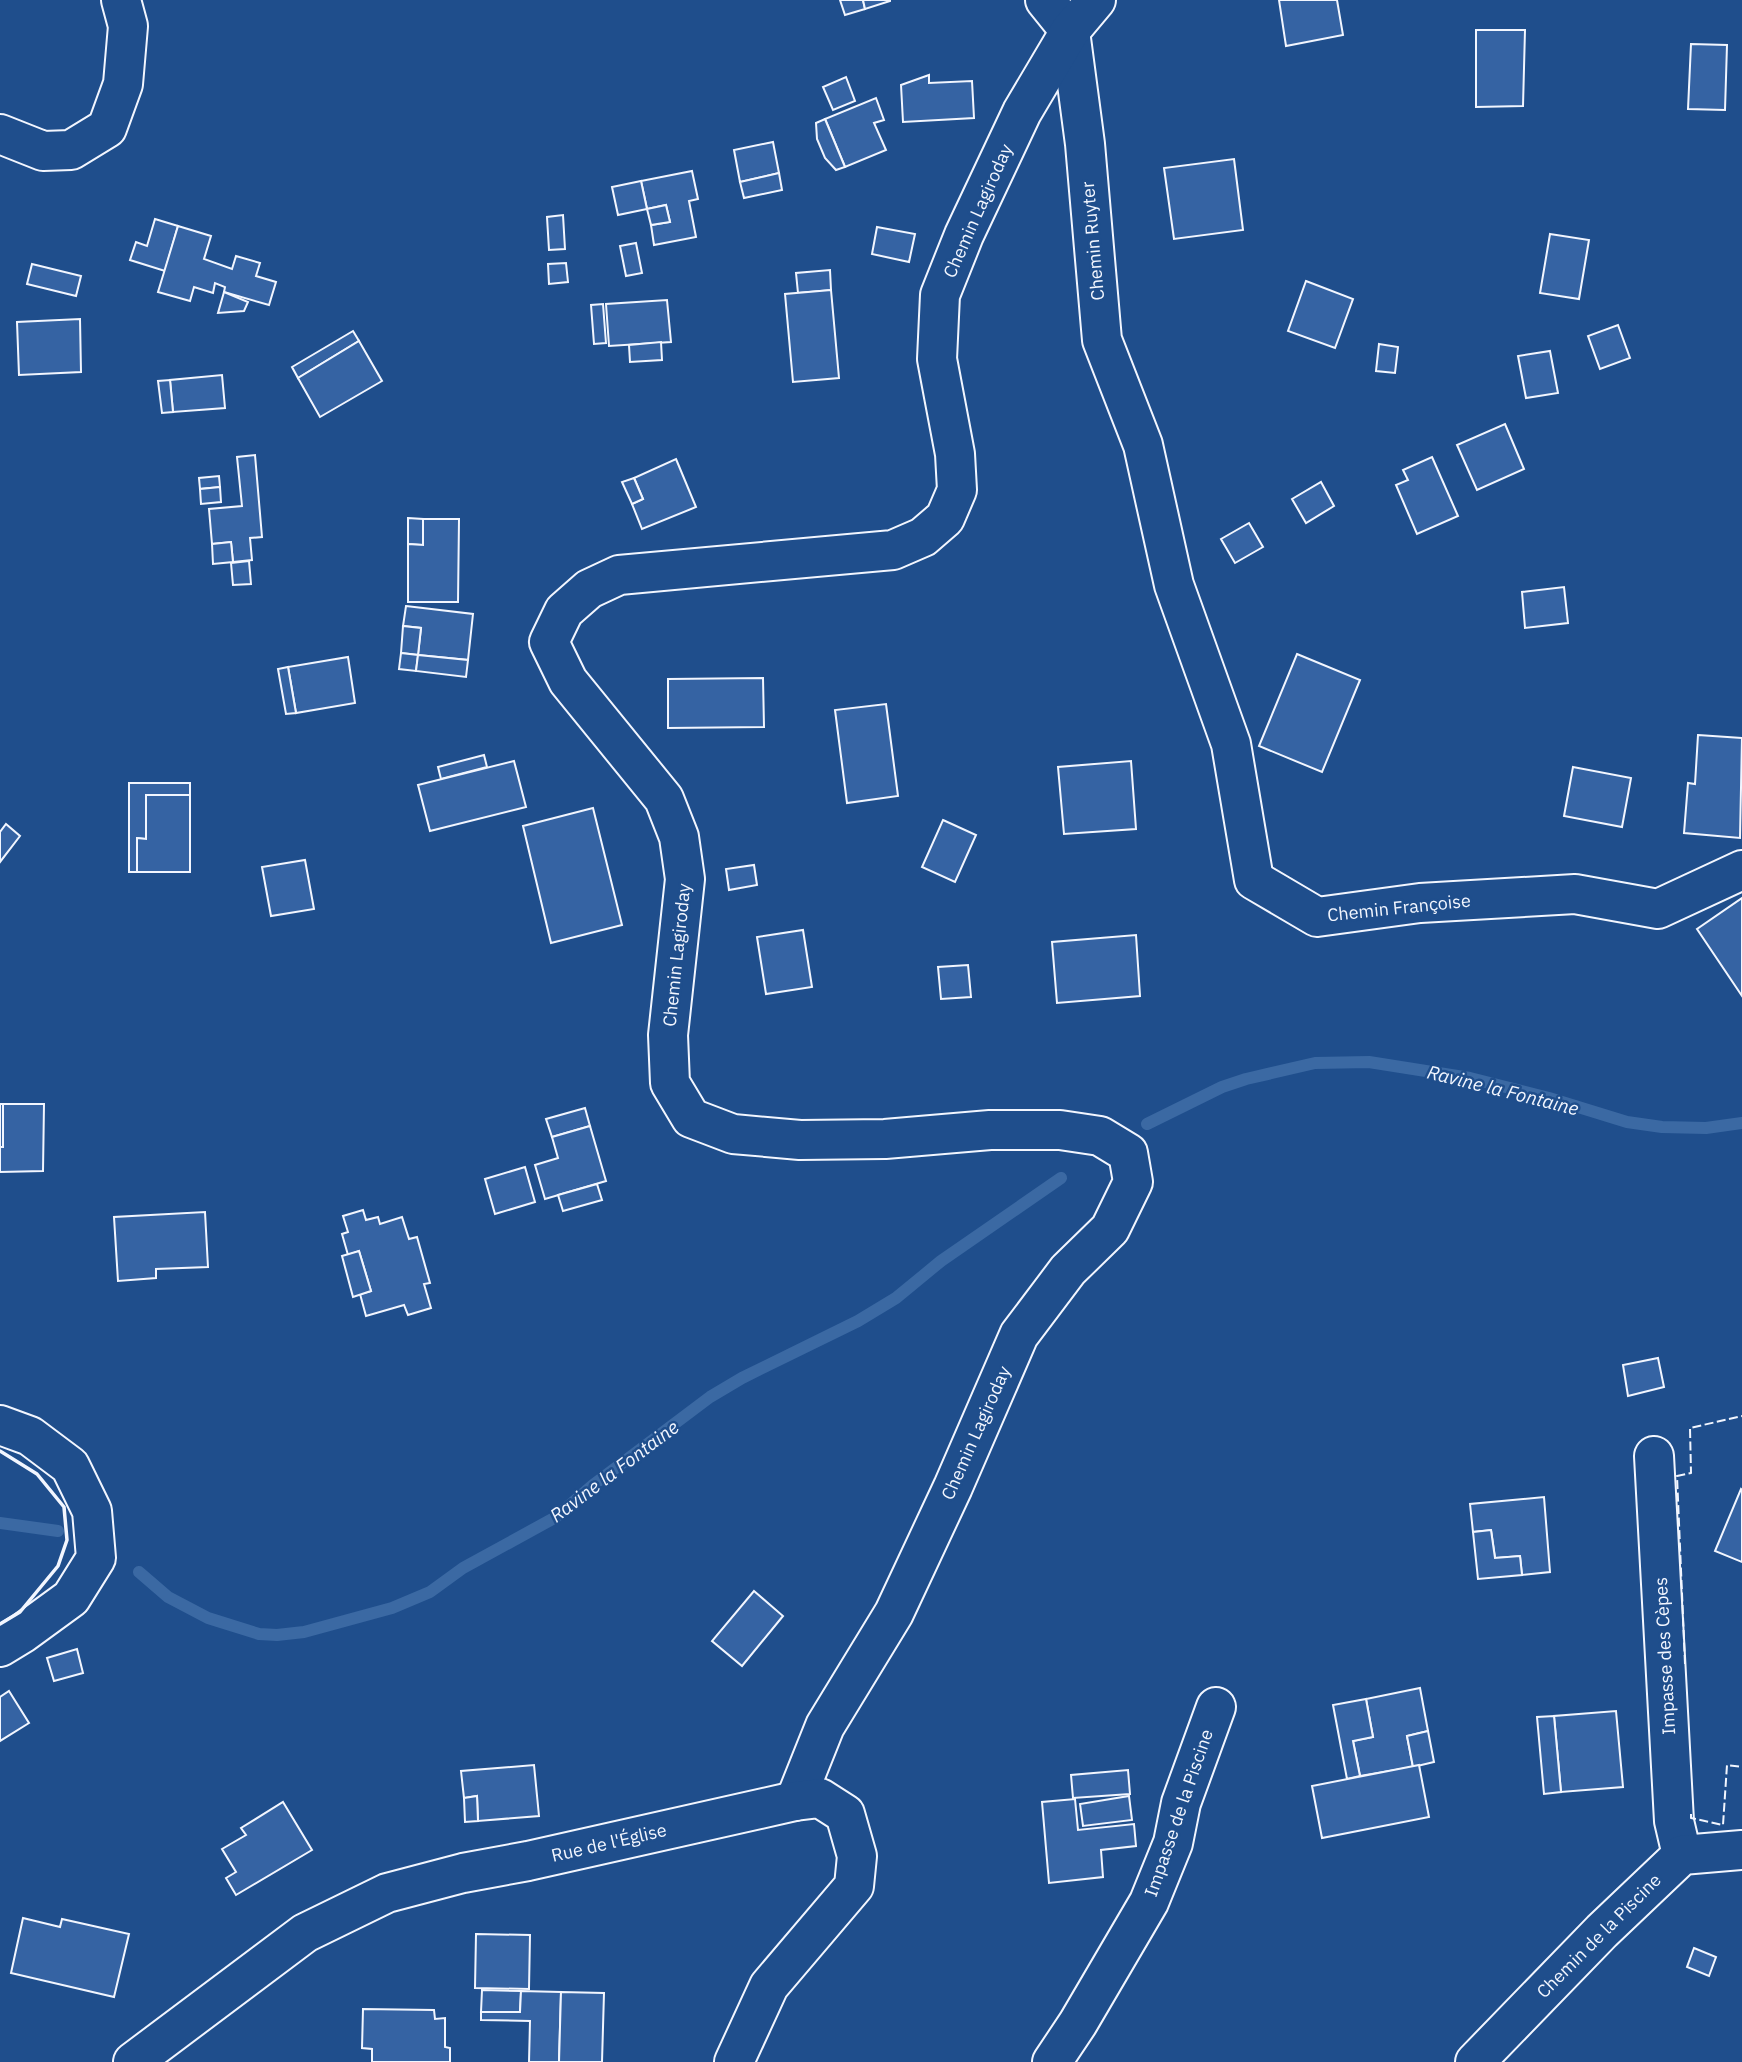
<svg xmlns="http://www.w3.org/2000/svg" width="1742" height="2062" viewBox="0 0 1742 2062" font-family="'IBM Plex Sans',sans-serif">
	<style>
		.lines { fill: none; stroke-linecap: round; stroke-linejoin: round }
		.stream { stroke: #3b69a3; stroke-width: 12 }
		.building { fill: #3563a3; stroke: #f2f6ff; stroke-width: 2 }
		.minor-casing { stroke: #f2f6ff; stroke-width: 42 }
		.major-casing { stroke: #f2f6ff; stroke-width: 42 }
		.minor { stroke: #1f4e8c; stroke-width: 38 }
		.major { stroke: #1f4e8c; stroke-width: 38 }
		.fence { stroke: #f2f6ff; stroke-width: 2; stroke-dasharray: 9 3.5; stroke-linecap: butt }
		.wall { stroke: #f2f6ff; stroke-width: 3.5 }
		.labels { text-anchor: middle; stroke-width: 5; stroke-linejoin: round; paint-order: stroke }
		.street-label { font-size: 18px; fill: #f2f6ff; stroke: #1f4e8c }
		.water-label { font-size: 19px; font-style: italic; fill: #f2f6ff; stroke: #1f4e8c }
	</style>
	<rect width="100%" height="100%" fill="#1f4e8c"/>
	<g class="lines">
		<g class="stream">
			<path d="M1147 1124 1222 1087 1246 1079 1315 1063 1369 1062 1470 1078 1549 1098 1627 1122 1662 1127 1706 1128 1742 1123"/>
			<path d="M0 1523 58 1531"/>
			<path d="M139 1572 168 1597 208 1618 259 1634 277 1635 304 1632 392 1608 430 1592 463 1568 556 1517 593 1485 710 1397 742 1378 858 1321 896 1298 941 1261 1061 1178"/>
		</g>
	</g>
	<g class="building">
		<path d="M840 0H863L865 9 845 15Z"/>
		<path d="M863 0H890V1L865 9Z"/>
		<path d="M1279 0H1337L1343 35 1286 46Z"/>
		<path d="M1476 30H1525L1523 106 1476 107Z"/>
		<path d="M1691 44 1727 45 1725 110 1688 109Z"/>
		<path d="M929 75V83L972 81 974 118 903 122 901 85Z"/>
		<path d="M846 77 855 101 833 110 823 87Z"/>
		<path d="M876 98 884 120 874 123 886 150 845 167 825 119Z"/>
		<path d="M825 119 845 167 836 170 825 158 817 139 816 123Z"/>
		<path d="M773 142 779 173 740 182 734 150Z"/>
		<path d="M1234 159 1243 230 1174 239 1164 168Z"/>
		<path d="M692 171 698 199 689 201 696 237 654 245 651 225 670 222 666 205 647 209 641 181Z"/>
		<path d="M779 173 782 190 744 198 740 182Z"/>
		<path d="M641 181 647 209 618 215 612 187Z"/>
		<path d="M666 205 670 222 651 225 647 209Z"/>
		<path d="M563 215 565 249 549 250 547 217Z"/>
		<path d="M155 219 178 226 165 271 130 260 136 242 147 246Z"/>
		<path d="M178 226 211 236 204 259 232 269 236 256 260 263 256 276 276 282 269 305 224 292 225 287 215 283 213 293 194 287 190 301 158 292Z"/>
		<path d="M877 227 915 234 909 262 872 254Z"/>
		<path d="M1550 234 1589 240 1579 299 1540 293Z"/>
		<path d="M636 243 642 273 626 276 620 246Z"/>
		<path d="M566 263 568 282 549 284 548 264Z"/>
		<path d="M32 264 81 276 76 296 27 284Z"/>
		<path d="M830 270 831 290 798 293 796 273Z"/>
		<path d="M1306 281 1353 299 1335 348 1288 331Z"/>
		<path d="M831 290 839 378 793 382 785 294Z"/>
		<path d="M224 292 248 302 244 311 218 313Z"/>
		<path d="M667 300 671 342 609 346 606 304Z"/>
		<path d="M603 304 606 343 594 344 591 305Z"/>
		<path d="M80 319 81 372 19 375 17 322Z"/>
		<path d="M1618 325 1630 358 1600 369 1588 336Z"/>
		<path d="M353 331 359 341 298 378 292 367Z"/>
		<path d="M359 341 382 381 320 417 298 378Z"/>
		<path d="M661 342 662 360 630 362 629 345Z"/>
		<path d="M1379 344 1398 347 1395 373 1376 371Z"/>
		<path d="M1550 351 1558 393 1526 398 1518 356Z"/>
		<path d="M222 375 225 408 173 412 170 380Z"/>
		<path d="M170 380 173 412 162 413 158 381Z"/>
		<path d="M1505 424 1524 469 1477 490 1457 445Z"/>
		<path d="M255 455 262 537 250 538 252 560 233 562 231 542 212 544 209 509 242 506 237 457Z"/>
		<path d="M1432 457 1458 516 1417 534 1396 485 1408 480 1403 470Z"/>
		<path d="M676 459 696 507 642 529 632 504 643 499 634 478Z"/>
		<path d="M219 476 220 487 200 489 199 478Z"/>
		<path d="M634 478 643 499 632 504 622 482Z"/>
		<path d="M1321 482 1334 506 1306 523 1292 499Z"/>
		<path d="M220 487 221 502 201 504 200 489Z"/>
		<path d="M408 518 423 519V545L408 544Z"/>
		<path d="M423 519H459L458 602H408V544L423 545Z"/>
		<path d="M1249 523 1263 547 1235 563 1221 539Z"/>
		<path d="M231 542 233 562 213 564 212 544Z"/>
		<path d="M249 561 251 584 233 585 231 563Z"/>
		<path d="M1564 587 1568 623 1525 628 1522 592Z"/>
		<path d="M406 606 473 614 468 660 418 655 421 628 403 626Z"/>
		<path d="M403 626 421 628 418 655 401 653Z"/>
		<path d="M401 653 418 655 416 671 399 669Z"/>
		<path d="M1297 654 1360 680 1322 772 1259 746Z"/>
		<path d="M418 655 468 660 466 677 416 671Z"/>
		<path d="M348 657 355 703 296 713 288 667Z"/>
		<path d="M288 667 296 713 286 714 278 669Z"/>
		<path d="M763 678 764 727 668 728V679Z"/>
		<path d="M886 704 898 796 847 803 835 710Z"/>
		<path d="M1698 735 1742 738 1740 838 1684 833 1688 783 1695 784Z"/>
		<path d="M484 755 487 767 441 779 438 767Z"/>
		<path d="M514 761 526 807 430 831 418 785Z"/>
		<path d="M1131 761 1136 829 1064 834 1058 767Z"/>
		<path d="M1573 767 1631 778 1622 827 1564 816Z"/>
		<path d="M129 783H190V795H146V839L137 838V872H129Z"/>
		<path d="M146 795H190V872H137V838L146 839Z"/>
		<path d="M593 808 622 925 551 943 523 826Z"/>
		<path d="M943 820 976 835 955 882 922 867Z"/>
		<path d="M6 824 20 836 0 862V832Z"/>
		<path d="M305 860 314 909 271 916 262 867Z"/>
		<path d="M754 865 757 885 729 890 726 869Z"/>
		<path d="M1742 898V996L1697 929Z"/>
		<path d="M803 930 812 987 766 994 757 937Z"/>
		<path d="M1136 935 1140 996 1057 1003 1052 942Z"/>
		<path d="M968 965 971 997 941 999 938 967Z"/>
		<rect x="0" y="1104" width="3" height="43"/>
		<path d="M3 1104H44L43 1171 0 1172V1147H3Z"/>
		<path d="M585 1108 590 1126 552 1137 546 1119Z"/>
		<path d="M590 1126 606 1181 545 1199 535 1165 558 1158 552 1137Z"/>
		<path d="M525 1167 535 1202 495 1214 485 1179Z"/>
		<path d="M597 1184 602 1200 563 1211 558 1195Z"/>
		<path d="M363 1210 366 1220 378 1217 380 1224 402 1217 409 1239 417 1237 430 1283 424 1284 431 1308 408 1315 404 1305 366 1316 360 1294 371 1291 359 1251 348 1255 342 1234 348 1232 343 1216Z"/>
		<path d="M205 1212 208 1267 156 1269V1278L118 1281 114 1217Z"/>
		<path d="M359 1251 371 1291 353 1297 342 1256Z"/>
		<path d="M1658 1358 1664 1387 1628 1396 1623 1365Z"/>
		<path d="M1741 1489 1742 1490V1562L1715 1551Z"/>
		<path d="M1544 1497 1550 1572 1522 1575 1520 1556 1495 1558 1491 1530 1473 1532 1470 1504Z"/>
		<path d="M1491 1530 1495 1558 1520 1556 1522 1575 1478 1579 1473 1532Z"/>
		<path d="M754 1591 783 1616 742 1666 712 1641Z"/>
		<path d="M77 1649 83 1673 54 1681 47 1658Z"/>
		<path d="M1420 1688 1428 1731 1407 1736 1413 1767 1360 1776 1353 1741 1373 1737 1366 1699Z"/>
		<path d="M9 1691 29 1723 0 1741V1697Z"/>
		<path d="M1366 1699 1373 1737 1353 1741 1360 1776 1347 1779 1333 1705Z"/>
		<path d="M1616 1711 1623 1787 1561 1792 1554 1716Z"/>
		<path d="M1554 1716 1561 1792 1544 1794 1537 1717Z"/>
		<path d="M1428 1731 1434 1762 1413 1767 1407 1736Z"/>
		<path d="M534 1765 539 1816 478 1821 477 1796 464 1798 461 1771Z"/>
		<path d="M1419 1765 1429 1817 1322 1838 1312 1786Z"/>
		<path d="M1128 1770 1130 1794 1073 1798 1071 1775Z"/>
		<path d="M477 1796 478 1821 465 1822 464 1798Z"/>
		<path d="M1129 1796 1132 1820 1083 1826 1080 1804Z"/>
		<path d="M1075 1799 1078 1830 1134 1824 1136 1846 1101 1850 1103 1877 1049 1883 1042 1802Z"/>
		<path d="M283 1802 312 1850 236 1895 226 1878 236 1872 222 1849 246 1835 241 1828Z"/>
		<path d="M23 1918 60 1927 62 1919 129 1934 114 1997 11 1973Z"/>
		<path d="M476 1934 530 1935 529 1989 475 1988Z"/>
		<path d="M1694 1948 1716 1957 1709 1976 1687 1967Z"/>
		<path d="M482 1990 521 1991 520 2012H481Z"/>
		<path d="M521 1991 561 1992 559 2062H529L530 2021 481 2020V2012H520Z"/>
		<path d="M561 1992 604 1993 602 2062H559Z"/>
		<path d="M363 2009 434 2010 435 2019 445 2018V2047L450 2048V2062H372V2049L362 2048Z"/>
	</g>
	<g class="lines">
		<g class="minor-casing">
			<g id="minor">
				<path d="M1045 0 1070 31 1085 144 1102 340 1143 445 1174 585 1231 744 1254 880 1317 917 1420 903 1575 894 1658 909 1742 870"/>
				<path d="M0 134 43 151 71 150 107 128 123 84 128 26 121 0"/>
				<path d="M1654 1456 1674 1821 1682 1855"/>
				<path d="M795 1801 825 1726 894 1613 953 1487 1019 1335 1068 1270 1110 1229 1133 1182 1128 1153 1100 1136 1060 1130H990L885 1139 800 1140 733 1134 691 1118 670 1083 668 1035 685 879 679 837 664 799 568 681 549 642 564 611 589 589 619 575 893 550 923 537 945 518 957 490 955 454 937 359 940 295 964 235 1022 112 1070 31 1096 0"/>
				<path d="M133 2062 305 1933 387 1893 463 1873 528 1861 795 1801 820 1798 845 1814 857 1856 854 1886 769 1986 734 2062"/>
				<path d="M1052 2062 1078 2023 1149 1902 1173 1843 1181 1803 1216 1707"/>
				<path d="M1475 2062 1602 1931 1682 1855 1742 1850"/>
			</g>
		</g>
		<g class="major-casing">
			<path id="major" d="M0 1425 30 1436 70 1466 92 1511 96 1558 71 1598 23 1633 0 1647"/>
		</g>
		<use href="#minor" class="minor"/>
		<use href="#major" class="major"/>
		<g class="fence">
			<path d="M1685 1664 1677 1476 1691 1473 1690 1428 1742 1416"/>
			<path d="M1691 1814V1818L1723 1825 1727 1765 1742 1767"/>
		</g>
		<path class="wall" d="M0 1451 37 1474 64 1507 67 1540 58 1566 20 1612 0 1624"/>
	</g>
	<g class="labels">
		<g class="street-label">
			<text transform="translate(978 211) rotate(-66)" y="6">Chemin Lagiroday</text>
			<text transform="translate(1093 241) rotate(-95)" y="6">Chemin Ruyter</text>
			<text transform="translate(1399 908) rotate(-6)" y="6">Chemin Françoise</text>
			<text transform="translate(677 955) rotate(-84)" y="6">Chemin Lagiroday</text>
			<text transform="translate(976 1433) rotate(-66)" y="6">Chemin Lagiroday</text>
			<text transform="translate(1665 1656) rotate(-93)" y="6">Impasse des Cèpes</text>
			<text transform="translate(1179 1813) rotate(-71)" y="6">Impasse de la Piscine</text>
			<text transform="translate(609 1843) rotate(-13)" y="6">Rue de l'Église</text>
			<text transform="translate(1599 1936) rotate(-45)" y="6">Chemin de la Piscine</text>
		</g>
		<g class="water-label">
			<text transform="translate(1503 1090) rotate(14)" y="7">Ravine la Fontaine</text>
			<text transform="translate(614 1471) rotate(-37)" y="7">Ravine la Fontaine</text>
		</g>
	</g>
</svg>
